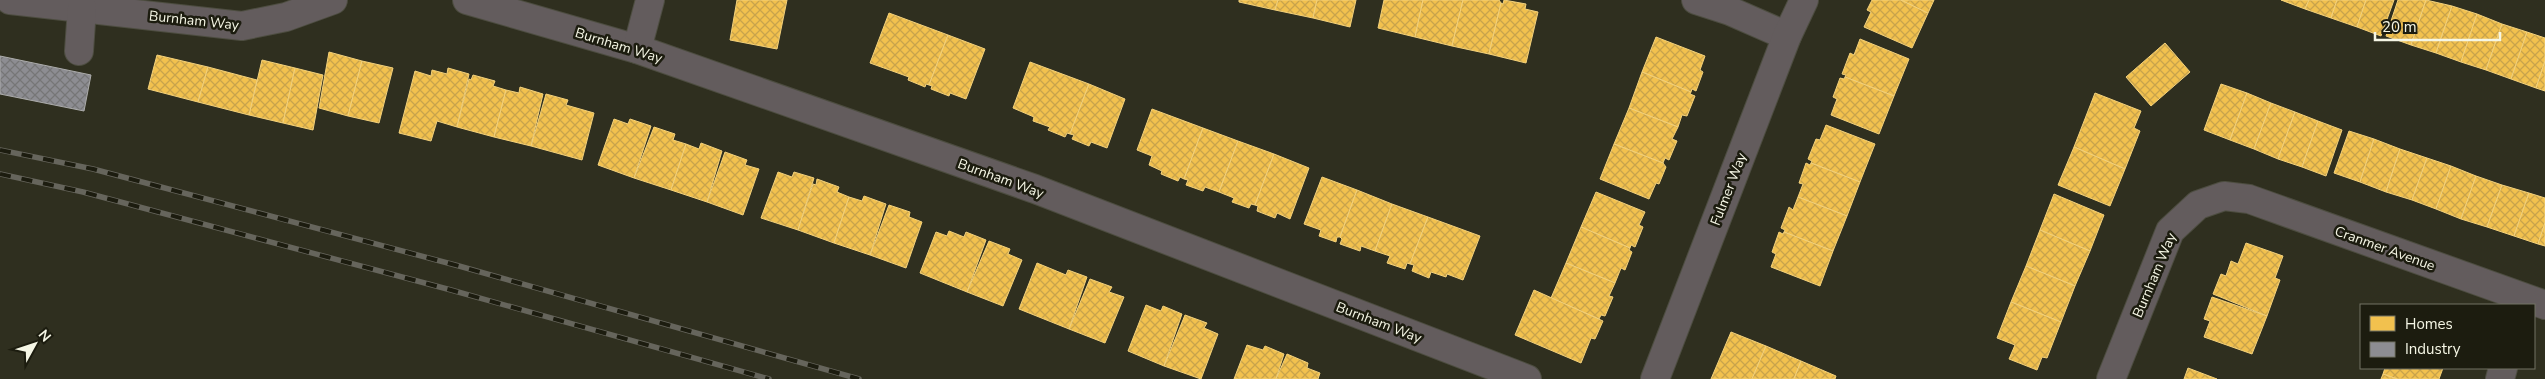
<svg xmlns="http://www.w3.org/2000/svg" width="2545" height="379" viewBox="0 0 2545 379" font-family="'Nunito Sans',sans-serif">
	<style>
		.homes { fill: url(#homes-cross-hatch); stroke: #f3d17b }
		.industry { fill: url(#industry-cross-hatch); stroke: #acacab }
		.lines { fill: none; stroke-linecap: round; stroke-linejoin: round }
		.minor-casing { stroke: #4d4d40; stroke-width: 30 }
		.minor { stroke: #635c5d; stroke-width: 28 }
		.rail-casing { stroke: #66655c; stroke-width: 5.5 }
		.rail { stroke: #1c1c0f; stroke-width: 4; stroke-dasharray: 11; stroke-linecap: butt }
		.labels { text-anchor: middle; stroke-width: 5; stroke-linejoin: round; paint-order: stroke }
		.street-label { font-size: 14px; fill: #f5f6e5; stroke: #1c1c0f }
	</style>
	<defs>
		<pattern id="homes-cross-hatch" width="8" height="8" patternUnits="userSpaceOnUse" patternTransform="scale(1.25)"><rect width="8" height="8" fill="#f2c14e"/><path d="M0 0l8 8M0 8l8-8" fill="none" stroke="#c8a34c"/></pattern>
		<pattern id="industry-cross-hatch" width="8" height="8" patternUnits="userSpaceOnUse" patternTransform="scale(1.25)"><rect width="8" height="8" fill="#8d8d92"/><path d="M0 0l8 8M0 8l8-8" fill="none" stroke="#767677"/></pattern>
	</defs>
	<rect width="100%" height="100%" fill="#2f2f1f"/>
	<g class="homes">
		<path d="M737 0H787L777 49 730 40Z"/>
		<path d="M1239 0H1278L1275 10 1239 2Z"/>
		<path d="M1278 0H1317L1313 18 1275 10Z"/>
		<path d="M1317 0H1356L1350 27 1313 18Z"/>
		<path d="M1384 0H1423L1415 37 1378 28Z"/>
		<path d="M1423 0H1463L1452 46 1415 37Z"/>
		<path d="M1463 0H1499L1501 3 1489 54 1452 46Z"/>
		<path d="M1504 0 1526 4 1525 9 1538 12 1526 63 1489 54 1501 3 1503 4Z"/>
		<path d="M1872 0H1901L1928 13 1912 48 1864 27 1871 12 1867 10Z"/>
		<path d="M1901 0H1934L1928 13Z"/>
		<path d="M2281 0H2309L2305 9Z"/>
		<path d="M2309 0H2337L2331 18 2305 9Z"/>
		<path d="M2337 0H2366L2357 27 2331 18Z"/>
		<path d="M2366 0H2394L2381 36 2357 27Z"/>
		<path d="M2398 0H2426L2411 45 2386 36Z"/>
		<path d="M2426 0 2452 6 2436 53 2411 45Z"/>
		<path d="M2452 6 2477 14 2461 62 2436 53Z"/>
		<path d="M889 13 948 35 929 85 926 84 925 87 908 80 909 77 870 63Z"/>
		<path d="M2477 14 2502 24 2486 70 2461 62Z"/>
		<path d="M2502 24 2527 32 2511 79 2486 70Z"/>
		<path d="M2527 32 2545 38V61L2536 88 2511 79Z"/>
		<path d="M948 35 985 49 966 99 950 93 949 96 931 89 932 86 929 85Z"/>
		<path d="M1656 37 1705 56 1700 70 1703 72 1696 91 1692 89 1691 92 1642 72Z"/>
		<path d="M1860 39 1909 59 1894 96 1845 77 1846 75 1842 74 1850 53 1854 55Z"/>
		<path d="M2165 43 2190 72 2151 106 2126 77Z"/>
		<path d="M329 52 362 61 348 116 319 108Z"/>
		<path d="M157 55 208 67 198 102 148 89Z"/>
		<path d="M262 60 295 68 283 123 249 115Z"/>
		<path d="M362 61 393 68 379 123 348 116Z"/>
		<path d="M2545 61V91L2536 88Z"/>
		<path d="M1030 62 1089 84 1070 134 1067 133 1065 137 1048 130 1050 127 1033 121 1034 117 1013 108Z"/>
		<path d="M208 67 257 80 249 115 198 102Z"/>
		<path d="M295 68 323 75 313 130 283 123Z"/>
		<path d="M448 68 469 74 457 127 437 121 431 141 399 133 415 71 431 76 432 70 447 74Z"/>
		<path d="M1642 72 1691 92 1690 94 1695 96 1687 116 1682 115 1678 127 1629 108Z"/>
		<path d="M473 75 495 81 493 86 506 90 494 137 457 127 469 79 471 80Z"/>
		<path d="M1845 77 1894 96 1879 134 1831 115 1837 99 1833 97 1840 78 1844 79Z"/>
		<path d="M1089 84 1125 99 1107 148 1091 142 1089 146 1072 139 1074 135 1070 134Z"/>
		<path d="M2221 84 2247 93 2230 140 2204 130Z"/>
		<path d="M520 87 543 94 531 146 494 137 506 90 519 93Z"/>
		<path d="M2095 93 2141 111 2134 128 2140 131 2125 169 2074 147Z"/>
		<path d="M2247 93 2271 103 2254 149 2230 140Z"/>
		<path d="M546 94 568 100 566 105 594 113 582 160 531 146Z"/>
		<path d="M2271 103 2295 112 2278 159 2254 149Z"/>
		<path d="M1629 108 1678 127 1672 139 1677 141 1669 160 1665 158 1663 163 1614 144Z"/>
		<path d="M1152 109 1203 128 1184 179 1180 177 1178 181 1161 174 1162 171 1149 165 1152 156 1137 150Z"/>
		<path d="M2295 112 2318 121 2302 167 2278 159Z"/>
		<path d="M614 119 628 124 630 119 651 126 634 178 598 165Z"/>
		<path d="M2318 121 2342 130 2326 176 2302 167Z"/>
		<path d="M1826 125 1875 144 1860 182 1811 163 1812 161 1808 159 1816 139 1820 140Z"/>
		<path d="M654 127 675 134 673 140 686 144 671 190 634 178Z"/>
		<path d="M1203 128 1238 141 1219 192 1205 187 1203 191 1186 185 1188 180 1184 179Z"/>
		<path d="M2349 131 2374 139 2360 182 2334 173Z"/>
		<path d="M2374 139 2400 149 2386 192 2360 182Z"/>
		<path d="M1238 141 1274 154 1255 205 1251 204 1249 208 1232 202 1234 198 1219 192Z"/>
		<path d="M701 143 722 151 707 202 671 190 686 144 699 149Z"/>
		<path d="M1614 144 1663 163 1666 167 1659 184 1656 183 1649 199 1600 179Z"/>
		<path d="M2074 147 2125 169 2110 206 2058 185Z"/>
		<path d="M2400 149 2427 158 2412 200 2386 192Z"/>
		<path d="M725 152 747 160 745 165 759 169 743 215 707 202Z"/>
		<path d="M1274 154 1309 168 1290 219 1277 213 1275 218 1257 211 1258 206 1255 205Z"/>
		<path d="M2427 158 2451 166 2436 209 2412 200Z"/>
		<path d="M1806 163 1810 165 1811 163 1860 182 1847 216 1798 197 1803 184 1799 183Z"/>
		<path d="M2451 166 2476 176 2461 219 2436 209Z"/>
		<path d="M778 172 792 177 794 172 814 178 798 230 761 218Z"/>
		<path d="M2476 176 2502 185 2487 227 2461 219Z"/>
		<path d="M1322 177 1357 190 1340 237H1337L1336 242 1319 236 1321 230 1304 224Z"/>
		<path d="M817 179 839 187 837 192 849 197 834 243 798 230 813 184 816 185Z"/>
		<path d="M2502 185 2529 193 2514 236 2487 227Z"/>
		<path d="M1357 190 1392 204 1375 251 1361 246 1360 251 1340 244 1342 239 1340 237Z"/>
		<path d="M1596 192 1645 212 1639 225 1643 227 1635 247 1631 245 1630 248 1581 227Z"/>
		<path d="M2529 193 2545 198V223L2538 244 2514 236Z"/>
		<path d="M2054 194 2104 215 2090 251 2040 230Z"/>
		<path d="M864 196 886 204 870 255 834 243 849 197 862 201Z"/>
		<path d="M1798 197 1847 216 1833 251 1784 232 1785 230 1781 228 1789 207 1793 210Z"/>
		<path d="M1392 204 1428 217 1410 264 1407 263 1405 269 1387 263 1390 256 1375 251Z"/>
		<path d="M889 205 910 212 909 217 922 222 906 268 870 255Z"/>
		<path d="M1428 217 1480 236 1463 280 1447 274 1446 277 1431 272 1429 278 1412 271 1414 265 1410 264Z"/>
		<path d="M2545 223V246L2538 244Z"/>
		<path d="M1581 227 1630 248 1629 250 1632 252 1625 270 1621 268 1615 283 1566 263Z"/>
		<path d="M2040 230 2090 251 2075 286 2026 266Z"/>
		<path d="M949 231 964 237 966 232 986 240 967 292 920 273 936 232 947 236Z"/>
		<path d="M1779 232 1783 234 1784 232 1833 251 1820 286 1771 267 1776 254 1772 252Z"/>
		<path d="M989 241 1010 249 1008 254 1022 260 1003 306 967 292Z"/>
		<path d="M2246 243 2283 256 2275 278 2280 280 2267 316 2213 294 2221 274 2226 276 2231 261 2238 264Z"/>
		<path d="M1037 263 1066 275 1068 270 1087 277 1069 329 1019 309Z"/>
		<path d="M1566 263 1615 283 1609 296 1613 297 1605 316 1601 315 1599 319 1551 298Z"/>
		<path d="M2026 266 2075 286 2061 322 2011 302Z"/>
		<path d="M1090 279 1112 287 1109 292 1124 297 1105 343 1069 329Z"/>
		<path d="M1534 290 1603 321 1595 339 1591 338 1581 363 1515 335Z"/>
		<path d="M2212 297 2267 316 2252 354 2204 337 2210 321 2204 319Z"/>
		<path d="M2011 302 2061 322 2047 358 2042 357 2037 370 2009 359 2015 345 1997 338Z"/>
		<path d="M1146 305 1161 311 1163 306 1182 314 1164 366 1128 351Z"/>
		<path d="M1185 315 1207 323 1204 328 1218 334 1201 379 1164 366Z"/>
		<path d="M1731 332 1766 346 1752 379H1711Z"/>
		<path d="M1247 345 1263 350 1265 346 1284 354 1276 379H1234Z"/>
		<path d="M1766 346 1801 361 1794 379H1752Z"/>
		<path d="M1287 354 1308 363 1307 368 1320 373 1318 379H1276Z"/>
		<path d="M1801 361 1836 376 1835 379H1794Z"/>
		<path d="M2188 368 2217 379H2184Z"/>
		<path d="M2385 368H2443L2439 379H2397L2383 374Z"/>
		<path d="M2383 374 2397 379H2381Z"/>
	</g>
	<path class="industry" d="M0 56 91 75 84 111 0 94Z"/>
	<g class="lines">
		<g class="minor-casing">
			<g id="minor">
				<path d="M10 0 242 26 286 17 333 0"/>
				<path d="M467 0 637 49 1035 189 1527 379"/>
				<path d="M1696 0 1730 11 1787 36"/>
				<path d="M637 49 650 0"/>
				<path d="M79 51 82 8"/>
				<path d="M1655 379 1787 36 1804 0"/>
				<path d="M2111 379 2170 231 2198 205 2224 196 2249 199 2545 305"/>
				<path d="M2500 379 2503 368"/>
			</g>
		</g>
		<use href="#minor" class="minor"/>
		<g class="rail-casing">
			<g id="rail">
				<path d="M0 150 93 169 459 266 859 379"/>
				<path d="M0 174 83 192 451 290 769 379"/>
			</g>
		</g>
		<use href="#rail" class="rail"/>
	</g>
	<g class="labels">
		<g class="street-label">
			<text transform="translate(194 20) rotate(6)" y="5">Burnham Way</text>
			<text transform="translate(619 45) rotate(17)" y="5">Burnham Way</text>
			<text transform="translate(1001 178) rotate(20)" y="5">Burnham Way</text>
			<text transform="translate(1728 189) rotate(-69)" y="5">Fulmer Way</text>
			<text transform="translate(2385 248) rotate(20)" y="5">Cranmer Avenue</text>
			<text transform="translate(2154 275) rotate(-67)" y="5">Burnham Way</text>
			<text transform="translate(1379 322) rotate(21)" y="5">Burnham Way</text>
		</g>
	</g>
	<rect x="2360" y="304" width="175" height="65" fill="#1c1c0f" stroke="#737365"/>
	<rect x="2370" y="316" width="25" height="15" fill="#f2c14e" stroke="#737365"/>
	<text x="2405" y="329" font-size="15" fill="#f5f6e5">Homes</text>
	<rect x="2370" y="342" width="25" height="15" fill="#8d8d92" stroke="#737365"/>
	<text x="2405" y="354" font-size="15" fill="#f5f6e5">Industry</text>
	<g transform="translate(35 344) rotate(50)" stroke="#1c1c0f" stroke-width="4" paint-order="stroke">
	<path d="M0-4L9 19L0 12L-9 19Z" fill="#f5f6e5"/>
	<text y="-8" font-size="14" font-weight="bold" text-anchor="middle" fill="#f5f6e5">N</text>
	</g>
	<path d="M2375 32v8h125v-8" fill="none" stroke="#f5f6e5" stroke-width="2.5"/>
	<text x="2382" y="32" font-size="15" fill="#f5f6e5" stroke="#1c1c0f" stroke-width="4" paint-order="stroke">20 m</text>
</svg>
